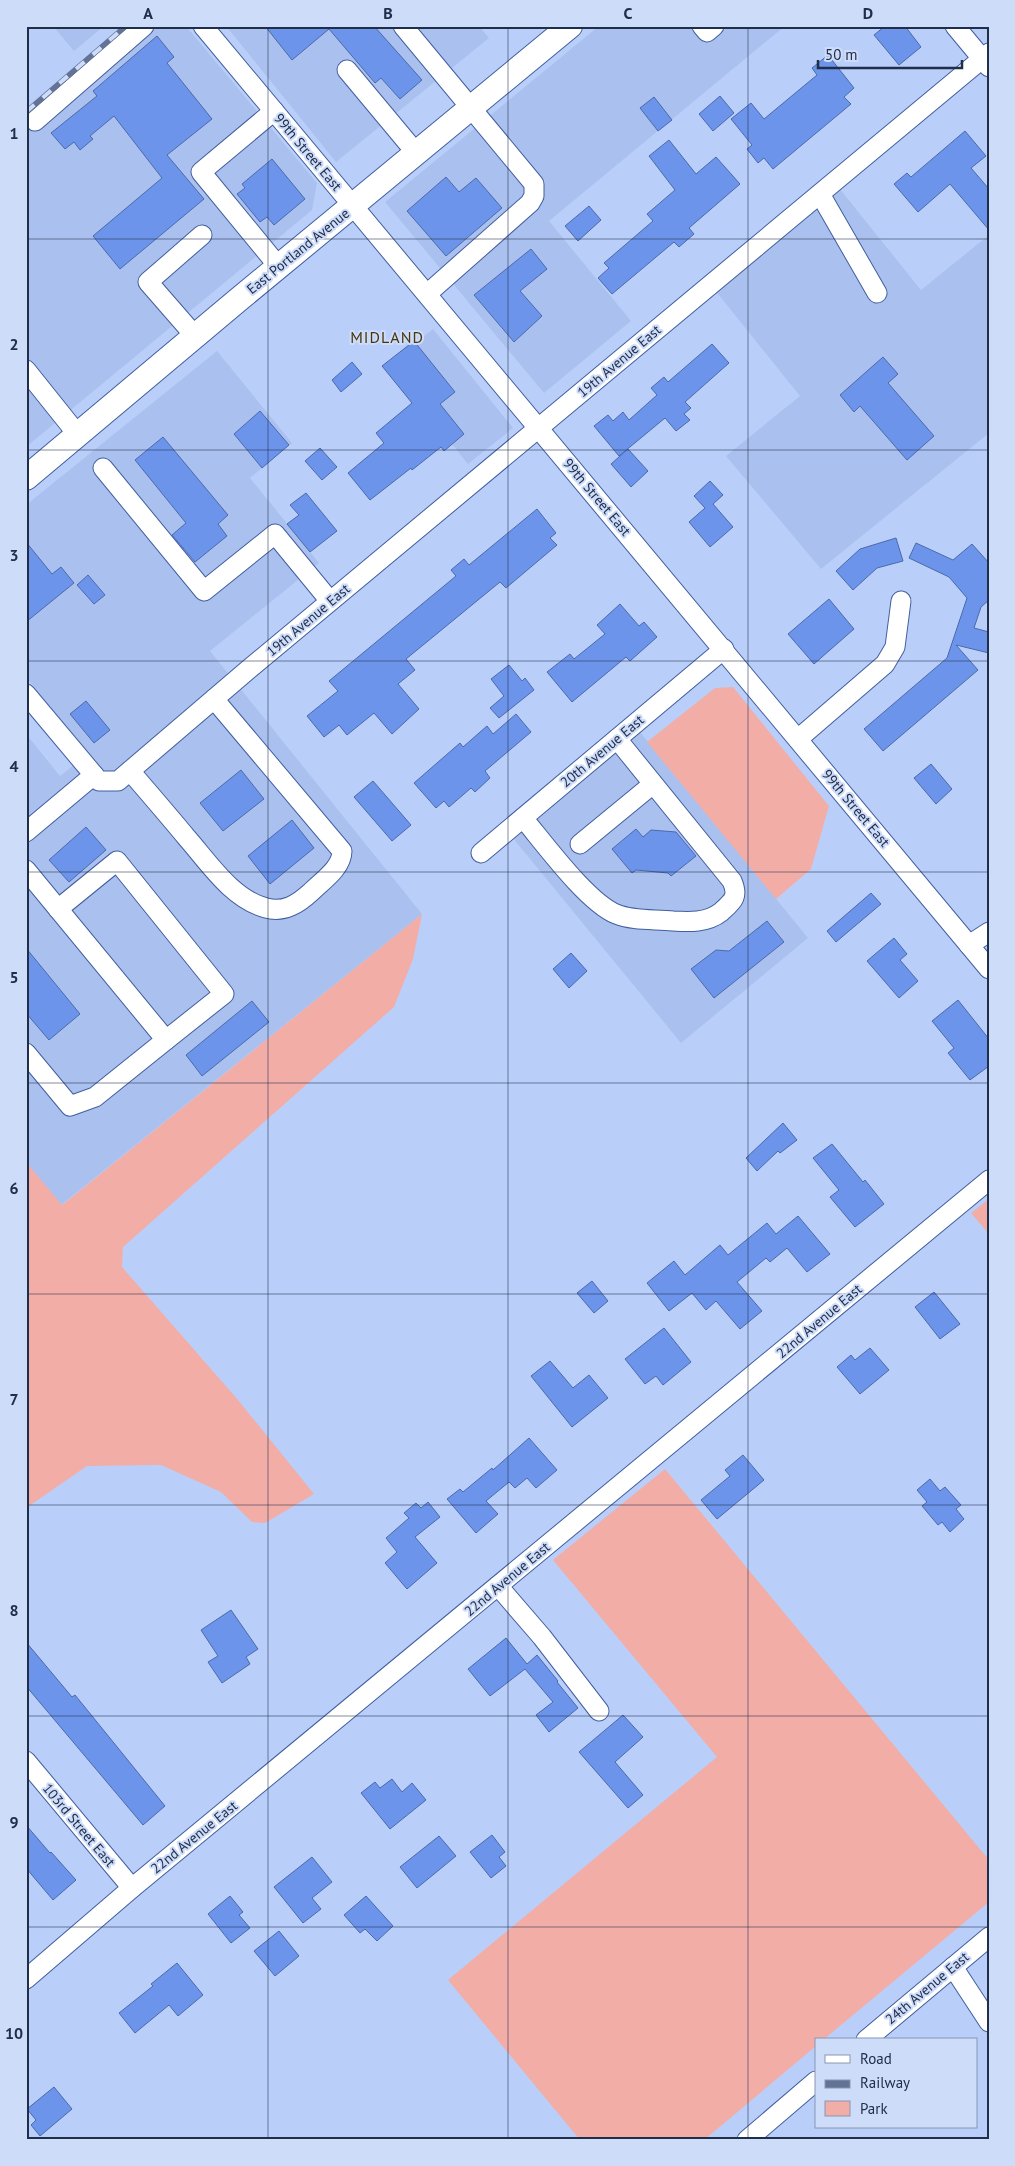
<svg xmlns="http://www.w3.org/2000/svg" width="1015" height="2166" viewBox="0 0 1015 2166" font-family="'PT Sans',sans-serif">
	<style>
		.built { fill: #aac1ef }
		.green { fill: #f2ada7 }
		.building { fill: #6c94eb; stroke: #4c6aab }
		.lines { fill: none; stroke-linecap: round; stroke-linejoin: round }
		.minor-casing { stroke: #415e9e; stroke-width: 21 }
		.major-casing { stroke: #415e9e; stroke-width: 26 }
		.minor { stroke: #fff; stroke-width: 19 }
		.major { stroke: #fff; stroke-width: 24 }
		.rail-casing { stroke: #627396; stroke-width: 5.5 }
		.rail { stroke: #cddcf9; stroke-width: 4; stroke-dasharray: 11; stroke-linecap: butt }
		.grid { fill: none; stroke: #212e4a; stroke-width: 1; stroke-opacity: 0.55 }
		.labels { text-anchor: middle; stroke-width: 4; stroke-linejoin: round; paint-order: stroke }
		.street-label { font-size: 14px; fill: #212e4a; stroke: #cddcf9 }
		.quarter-label { font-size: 16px; letter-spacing: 1px; fill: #47360e; stroke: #cddcf9 }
		.neatline { fill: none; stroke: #212e4a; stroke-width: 2 }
		.grid-label { font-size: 16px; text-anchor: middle; font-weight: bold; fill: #212e4a }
	</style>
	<rect width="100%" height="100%" fill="#b9cffa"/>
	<g class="built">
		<path d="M53 26H104L74 51Z"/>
		<path d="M155 26H186L317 183 312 210 26 447V132Z"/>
		<path d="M226 26H479L489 38 336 162Z"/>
		<path d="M599 26H785L549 221 631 321 544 393 385 202Z"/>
		<path d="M839 188 921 290 989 235V433L821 569 726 456 800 396 714 289Z"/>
		<path d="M433 329 513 428 468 464 388 365Z"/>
		<path d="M217 351 292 443 250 478 319 563 210 651 422 914 61 1205 26 1162V734L60 776 88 754 26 677V505Z"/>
		<path d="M640 732 808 938 681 1043 512 837Z"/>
	</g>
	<g class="green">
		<path d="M733 687 829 806 811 869 776 899 647 742 715 688Z"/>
		<path d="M422 914 413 959 394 1007 123 1247 122 1267 238 1400 314 1494 265 1523 252 1522 221 1492 161 1465 87 1466 26 1508V1162L62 1205Z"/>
		<path d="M989 1199V1234L971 1213Z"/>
		<path d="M665 1469 989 1860V1902L823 2040H816V2046L704 2140H580L448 1980 717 1757 553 1560Z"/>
	</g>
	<g class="building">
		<path d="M265 26H374L422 80 400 99 381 78 375 83 329 29 292 60Z"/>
		<path d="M885 26H905L921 47 899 65 874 35Z"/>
		<path d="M157 36 174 57 167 63 212 119 167 155 204 199 120 269 93 236 162 178 114 116 90 136 93 139 80 150 74 142 65 149 51 133 97 96 93 91Z"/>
		<path d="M828 55 854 88 844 97 851 104 773 169 764 158 758 163 747 149 752 145 731 119 751 103 764 119 817 75 812 68Z"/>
		<path d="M720 96 734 113 713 131 699 114Z"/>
		<path d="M654 97 672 120 658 131 640 108Z"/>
		<path d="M965 131 986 156 971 168 989 189V230L950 184 918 212 894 184 907 173 911 177Z"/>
		<path d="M669 140 696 174 716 157 740 184 689 228 694 234 679 247 674 242 612 294 598 278 609 268 604 263 653 221 647 214 675 190 649 156Z"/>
		<path d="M272 159 305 199 274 225 267 217 260 222 237 194 245 188 242 184Z"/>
		<path d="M446 177 459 192 476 178 502 208 446 256 407 211Z"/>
		<path d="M589 206 601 220 578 241 565 226Z"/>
		<path d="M531 249 547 269 520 291 542 316 514 342 474 295Z"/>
		<path d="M414 341 455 392 440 404 464 434 444 451 441 447 412 470 411 468 370 500 348 473 384 443 376 433 412 403 382 366Z"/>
		<path d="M712 344 729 363 685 402 691 408 684 414 690 420 676 431 665 418 619 456 594 426 608 415 613 421 623 412 629 420 657 395 651 388 664 377 668 382Z"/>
		<path d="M883 357 898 374 888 383 934 436 907 460 860 406 854 412 840 395Z"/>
		<path d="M352 362 362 374 341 392 332 380Z"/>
		<path d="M260 411 289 445 262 468 234 434Z"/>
		<path d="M163 437 228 515 218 524 227 536 195 562 172 535 186 523 135 460Z"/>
		<path d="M320 448 337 467 322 480 305 461Z"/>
		<path d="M628 449 648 471 631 487 611 464Z"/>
		<path d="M710 481 723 495 713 504 733 527 710 547 689 522 705 508 694 496Z"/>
		<path d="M306 493 337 531 310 552 287 524 299 515 290 505Z"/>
		<path d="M537 509 556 533 550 538 557 545 506 588 500 582 406 659 415 670 398 684 419 709 392 734 374 713 347 735 339 725 324 737 307 716 338 691 329 681 456 576 451 570 464 559 469 565Z"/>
		<path d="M896 538 903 561 877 568 853 590 836 571 860 549Z"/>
		<path d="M26 542 52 574 61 567 74 583 26 622Z"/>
		<path d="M916 543 953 560 972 544 989 563V600L981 607 974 628 989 632V653L956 645 978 670 883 751 864 729 947 658 967 598 949 577 909 558Z"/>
		<path d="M88 575 105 595 94 604 77 585Z"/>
		<path d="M829 599 854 629 814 664 788 634Z"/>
		<path d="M620 604 639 626 644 622 657 637 630 661 626 657 572 702 547 672 570 654 574 659 605 634 597 625Z"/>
		<path d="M509 665 522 681 525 678 534 690 499 718 490 708 504 696 491 679Z"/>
		<path d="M86 701 110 730 94 743 70 714Z"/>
		<path d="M516 714 531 732 485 771 490 778 475 792 471 788 449 807 444 801 436 808 414 783 460 743 463 747 487 726 493 734Z"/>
		<path d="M931 764 952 789 936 804 914 778Z"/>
		<path d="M241 770 264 799 223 831 200 803Z"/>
		<path d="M373 781 411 825 392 841 354 797Z"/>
		<path d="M292 820 314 848 270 884 248 856Z"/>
		<path d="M86 827 106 850 69 882 49 860Z"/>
		<path d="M636 829 643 837 651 830 676 832 696 856 671 876 668 873 636 870 632 873 612 849Z"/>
		<path d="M871 893 881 904 836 942 827 931Z"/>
		<path d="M767 921 784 942 714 998 691 969 716 950 729 951Z"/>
		<path d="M894 938 907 954 900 960 918 981 899 998 867 961Z"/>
		<path d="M26 948 80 1014 49 1040 26 1013Z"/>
		<path d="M571 953 587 971 569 988 553 969Z"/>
		<path d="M958 1000 989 1039V1066L970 1080 948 1053 954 1048 932 1021Z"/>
		<path d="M252 1001 269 1022 202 1076 186 1055Z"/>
		<path d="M783 1123 797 1140 780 1153 778 1151 757 1171 746 1158Z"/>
		<path d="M832 1144 863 1182 865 1180 884 1204 855 1227 830 1197 839 1190 813 1158Z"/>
		<path d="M798 1216 830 1254 807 1272 787 1248 770 1262 766 1258 737 1282 762 1311 740 1329 716 1301 706 1310 692 1293 669 1311 647 1283 674 1261 685 1275 720 1245 728 1255 767 1223 776 1234Z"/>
		<path d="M592 1281 608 1301 594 1313 577 1293Z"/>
		<path d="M934 1292 960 1324 940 1339 915 1307Z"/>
		<path d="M664 1328 691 1362 663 1385 656 1376 645 1384 625 1359Z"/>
		<path d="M870 1348 889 1370 860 1394 837 1367 851 1355 855 1360Z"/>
		<path d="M550 1361 573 1388 589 1375 608 1398 572 1427 531 1376Z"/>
		<path d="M529 1438 557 1470 536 1488 527 1478 515 1488 509 1482 486 1501 498 1514 476 1533 447 1499 460 1489 463 1492 492 1468 493 1470Z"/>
		<path d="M743 1455 764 1480 717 1519 701 1500 730 1476 725 1470Z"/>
		<path d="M930 1479 940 1491 945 1487 961 1505 956 1509 964 1519 950 1532 942 1522 938 1525 922 1506 927 1502 917 1490Z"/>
		<path d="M428 1502 440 1517 415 1537 437 1563 407 1589 385 1563 397 1552 386 1538 409 1518 404 1513 416 1503 421 1508Z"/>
		<path d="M231 1610 258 1649 246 1657 250 1664 222 1683 208 1662 218 1656 201 1630Z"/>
		<path d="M506 1638 527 1664 537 1655 558 1681 557 1682 578 1708 549 1732 536 1715 553 1702 525 1669 490 1696 468 1669Z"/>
		<path d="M26 1642 72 1697 75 1695 165 1806 143 1825 26 1686Z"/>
		<path d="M623 1715 643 1737 615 1762 643 1795 628 1808 579 1752Z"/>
		<path d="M392 1779 402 1792 412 1783 426 1800 390 1829 361 1793 375 1782 380 1788Z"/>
		<path d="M26 1825 50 1853 51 1852 76 1880 53 1900 26 1868Z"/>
		<path d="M492 1835 505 1852 499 1857 506 1866 491 1878 470 1852Z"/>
		<path d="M439 1836 456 1856 417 1888 400 1867Z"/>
		<path d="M312 1857 332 1882 312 1898 321 1909 303 1923 274 1887Z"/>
		<path d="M230 1896 243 1912 239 1915 250 1928 231 1943 208 1914Z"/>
		<path d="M366 1896 393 1926 377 1941 365 1929 360 1933 344 1915Z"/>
		<path d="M279 1931 299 1956 275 1976 254 1951Z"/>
		<path d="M177 1963 203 1995 178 2016 169 2005 135 2033 119 2013 153 1986 151 1984Z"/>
		<path d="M54 2087 72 2109 40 2136 31 2125 36 2120 27 2109Z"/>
	</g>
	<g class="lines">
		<g class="minor-casing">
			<g id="minor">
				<path d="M203 26 989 969"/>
				<path d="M403 26 534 184V196L530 203 427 294"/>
				<path d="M702 26 707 32 714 26"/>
				<path d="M955 26 989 67"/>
				<path d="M347 70 417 154"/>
				<path d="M274 111 201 172 279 267"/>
				<path d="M35 121 144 26"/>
				<path d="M820 194 877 293"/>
				<path d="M195 336 148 282 202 235"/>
				<path d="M26 370 78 435"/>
				<path d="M103 468 204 591 275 534 330 601"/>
				<path d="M26 694 99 781H118L249 669 989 53"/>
				<path d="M798 739 885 664 895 647 901 601"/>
				<path d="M130 771C149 793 168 815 187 838 209 863 232 899 266 908 284 913 298 904 311 892 322 881 342 868 342 851L214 699"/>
				<path d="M523 818C544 843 587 902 616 914 633 921 654 919 673 921 689 922 707 923 721 912 733 901 739 897 732 881L617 739"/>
				<path d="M26 832 94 775"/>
				<path d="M580 844 653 784"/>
				<path d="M481 853 724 649"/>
				<path d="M26 870 166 1040 95 1097 70 1106 26 1053"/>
				<path d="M58 909 117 861 224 994 166 1040"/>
				<path d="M969 945 989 932"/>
				<path d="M498 1586 542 1637 599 1711"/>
				<path d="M26 1761 132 1888"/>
				<path d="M953 1967 989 2022"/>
				<path d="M26 1979 132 1888 989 1180"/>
				<path d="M866 2040 989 1937"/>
				<path d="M747 2140 816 2081"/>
			</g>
		</g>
		<g class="major-casing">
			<path id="major" d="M26 478 238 300 570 26"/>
		</g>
		<use href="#minor" class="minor"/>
		<use href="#major" class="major"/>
		<g class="rail-casing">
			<path id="rail" d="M26 112 126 26"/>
		</g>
		<use href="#rail" class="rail"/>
	</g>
	<path class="grid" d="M268 26V2140M508 26V2140M748 26V2140M26 239H989M26 450H989M26 661H989M26 872H989M26 1083H989M26 1294H989M26 1505H989M26 1716H989M26 1927H989"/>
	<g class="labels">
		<g class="street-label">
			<text transform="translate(308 152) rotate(50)" y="5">99th Street East</text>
			<text transform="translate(298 251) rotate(-39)" y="5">East Portland Avenue</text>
			<text transform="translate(619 361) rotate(-40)" y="5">19th Avenue East</text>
			<text transform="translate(597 497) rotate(50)" y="5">99th Street East</text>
			<text transform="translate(308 620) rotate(-40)" y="5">19th Avenue East</text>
			<text transform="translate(602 751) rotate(-40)" y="5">20th Avenue East</text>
			<text transform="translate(856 808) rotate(50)" y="5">99th Street East</text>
			<text transform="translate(819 1321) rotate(-40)" y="5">22nd Avenue East</text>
			<text transform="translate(507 1579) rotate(-40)" y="5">22nd Avenue East</text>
			<text transform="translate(79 1825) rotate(50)" y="5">103rd Street East</text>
			<text transform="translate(194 1837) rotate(-39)" y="5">22nd Avenue East</text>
			<text transform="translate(927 1988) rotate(-40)" y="5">24th Avenue East</text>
		</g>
		<g class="quarter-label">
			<text x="387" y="343">MIDLAND</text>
		</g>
	</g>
	<rect width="1015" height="2166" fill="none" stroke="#cddcf9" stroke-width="55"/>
	<rect x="815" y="2038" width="162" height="90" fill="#cddcf9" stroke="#8896b3"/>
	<rect x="825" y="2055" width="25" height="8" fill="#ffffff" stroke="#8896b3"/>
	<text x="860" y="2064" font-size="15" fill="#212e4a">Road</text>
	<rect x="825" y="2080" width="25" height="8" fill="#627396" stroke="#8896b3"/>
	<text x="860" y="2088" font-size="15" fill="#212e4a">Railway</text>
	<rect x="825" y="2101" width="25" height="15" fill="#f2ada7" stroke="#8896b3"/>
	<text x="860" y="2114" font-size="15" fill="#212e4a">Park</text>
	<path d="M818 60v8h144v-8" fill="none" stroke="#212e4a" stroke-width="2.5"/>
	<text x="825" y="60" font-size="15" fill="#212e4a" stroke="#cddcf9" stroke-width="4" paint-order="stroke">50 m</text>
	<rect x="28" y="28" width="960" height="2110" class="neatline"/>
	<g class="grid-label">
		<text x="148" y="19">A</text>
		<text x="388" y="19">B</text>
		<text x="628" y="19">C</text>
		<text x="868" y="19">D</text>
		<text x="14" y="139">1</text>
		<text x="14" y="350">2</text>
		<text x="14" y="561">3</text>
		<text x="14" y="772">4</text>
		<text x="14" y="983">5</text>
		<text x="14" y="1194">6</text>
		<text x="14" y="1405">7</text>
		<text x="14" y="1616">8</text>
		<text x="14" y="1828">9</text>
		<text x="14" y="2039">10</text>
	</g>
</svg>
